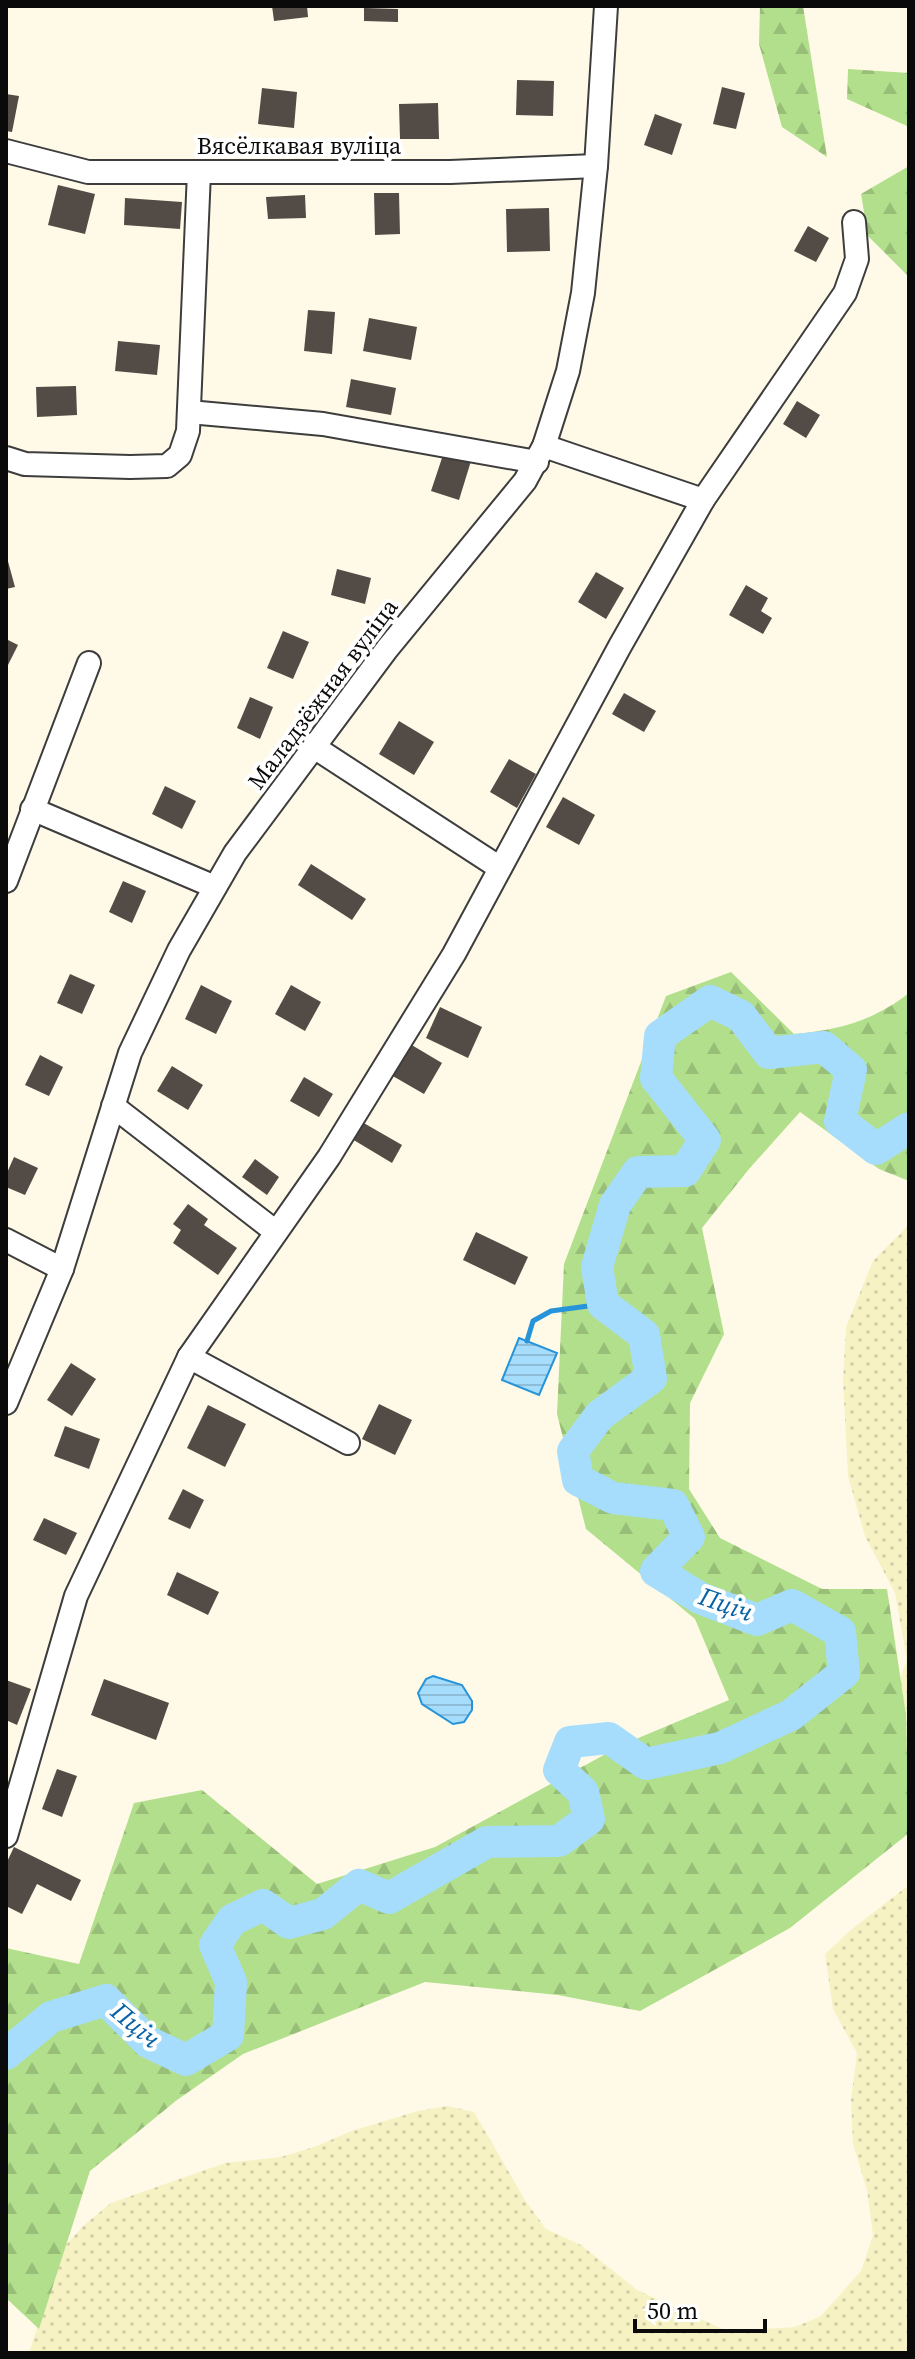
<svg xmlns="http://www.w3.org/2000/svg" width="915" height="2359" viewBox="0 0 915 2359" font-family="'Source Serif 4',serif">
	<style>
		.farmland { fill: url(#farmland-dots) }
		.forest { fill: url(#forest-firs) }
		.water { fill: url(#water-rules); stroke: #2694da; stroke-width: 2 }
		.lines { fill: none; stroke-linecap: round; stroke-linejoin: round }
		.stream { stroke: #2694da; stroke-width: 5 }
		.river { stroke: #a6ddfc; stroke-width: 32 }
		.building { fill: #534b45 }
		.minor-casing { stroke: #3d3d3d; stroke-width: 26 }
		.minor { stroke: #fff; stroke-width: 22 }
		.labels { text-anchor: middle; stroke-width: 8; stroke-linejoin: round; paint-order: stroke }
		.street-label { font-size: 24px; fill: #0a0a0a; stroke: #fff }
		.water-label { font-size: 26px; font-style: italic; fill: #0963a6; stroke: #fff }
	</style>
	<defs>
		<pattern id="farmland-dots" width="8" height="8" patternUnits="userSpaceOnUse" patternTransform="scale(2)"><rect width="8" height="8" fill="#f7f2c4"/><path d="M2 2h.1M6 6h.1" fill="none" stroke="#d2cea7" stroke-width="1.8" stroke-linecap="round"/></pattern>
		<pattern id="forest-firs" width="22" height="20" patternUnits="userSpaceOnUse" patternTransform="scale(2)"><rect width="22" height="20" fill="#b2df8b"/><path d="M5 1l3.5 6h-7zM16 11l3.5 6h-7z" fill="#98be77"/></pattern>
		<pattern id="water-rules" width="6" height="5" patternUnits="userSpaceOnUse" patternTransform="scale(2)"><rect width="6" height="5" fill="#a6ddfc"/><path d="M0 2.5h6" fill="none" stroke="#8ebcd7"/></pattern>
	</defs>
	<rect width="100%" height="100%" fill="#fffae7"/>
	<g class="farmland">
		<path d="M909 1225V1756L895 1729 891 1700 907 1660 895 1593 865 1536 848 1476 843 1380 846 1327 873 1261Z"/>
		<path d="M909 1885V2353H29L64 2247 83 2226 111 2203 225 2163 281 2157 317 2146 351 2131 418 2111 448 2106 474 2112 525 2200 546 2229 581 2245 637 2290 727 2331 795 2327 821 2316 861 2271 873 2235 867 2190 853 2144 851 2100 857 2053 833 2009 825 1954 852 1929Z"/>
	</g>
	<g class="forest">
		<path d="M760 6H803L827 157 782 127 759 44Z"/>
		<path d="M848 69 909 73V129L907 126 847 99Z"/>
		<path d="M909 166V277L868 236 861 194Z"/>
		<path d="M731 972 794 1034C839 1030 873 1021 909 993V1181L879 1169 800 1112 749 1169 702 1228 724 1334 690 1403 689 1489 720 1538 822 1589H887L906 1715 909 1833 790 1928 640 2011 558 1995 425 1982 243 2054 177 2100 90 2171 39 2329 6 2298V1948L79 1964 134 1803 202 1790 317 1884 435 1847 624 1744 729 1700 695 1619 586 1529 557 1414 564 1264 666 996Z"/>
	</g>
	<g class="water">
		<path d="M519 1338 557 1353 539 1395 502 1380Z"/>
		<path d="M433 1676 462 1685 472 1701V1710L464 1722 453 1724 422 1704 418 1693 426 1679Z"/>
	</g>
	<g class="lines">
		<path class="stream" d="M527 1341 533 1321 551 1311 603 1304"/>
		<path class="river" d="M6 2054 51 2017 106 2000 148 2042 186 2060 228 2035 231 1982 215 1945 232 1920 263 1905 289 1923 323 1914 359 1885 389 1898 487 1842 559 1841 589 1819 583 1792 559 1770 570 1742 609 1738 646 1764 720 1748 791 1715 844 1673 840 1632 792 1605 757 1620 700 1598 656 1571 689 1537 673 1505 613 1498 578 1480 573 1451 600 1415 651 1378 644 1335 603 1304 597 1267 615 1205 638 1172 685 1171 705 1140 656 1078 660 1036 710 1001 741 1016 769 1053 824 1047 851 1070 840 1121 876 1149 909 1128"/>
	</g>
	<g class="building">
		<path d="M272 6H307L308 17 274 21Z"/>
		<path d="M364 8 398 9V22L364 21Z"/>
		<path d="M517 80 554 81 553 116 516 115Z"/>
		<path d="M722 87 745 93 736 129 713 124Z"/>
		<path d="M262 88 297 92 294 128 258 124Z"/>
		<path d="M6 94 19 96 12 132 6 131Z"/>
		<path d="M438 103 439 139H400L399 104Z"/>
		<path d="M655 114 682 124 672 155 644 145Z"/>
		<path d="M58 185 95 194 85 234 48 225Z"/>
		<path d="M374 193H399L400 234 375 235Z"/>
		<path d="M305 195 306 218 268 219 266 197Z"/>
		<path d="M125 198 182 202 180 229 124 225Z"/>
		<path d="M549 208 550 251 507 252 506 209Z"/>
		<path d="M808 226 829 238 816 262 794 251Z"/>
		<path d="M308 310 335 312 332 354 304 351Z"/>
		<path d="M369 318 417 327 411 360 363 351Z"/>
		<path d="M118 341 160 345 157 375 115 371Z"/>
		<path d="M351 379 396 388 391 415 346 407Z"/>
		<path d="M76 386 77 415 37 417 36 387Z"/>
		<path d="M797 401 820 415 806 438 783 424Z"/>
		<path d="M444 452 471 461 459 500 431 491Z"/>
		<path d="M6 554 15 587 6 589Z"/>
		<path d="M337 569 371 578 365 604 331 595Z"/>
		<path d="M596 572 624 588 606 619 578 602Z"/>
		<path d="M746 585 768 598 761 611 772 618 763 634 729 615Z"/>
		<path d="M283 631 309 642 293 679 267 668Z"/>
		<path d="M6 639 18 645 6 669Z"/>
		<path d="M624 693 656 711 644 732 612 714Z"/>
		<path d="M250 697 273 707 260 739 237 728Z"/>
		<path d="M399 721 434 742 414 775 379 754Z"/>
		<path d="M509 759 536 774 517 808 490 792Z"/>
		<path d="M165 786 196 801 182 829 152 814Z"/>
		<path d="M563 797 595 815 579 845 546 827Z"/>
		<path d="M311 864 366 899 352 920 298 885Z"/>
		<path d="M123 881 146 891 132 923 109 912Z"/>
		<path d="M70 974 95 985 82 1014 57 1003Z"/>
		<path d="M201 985 232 1001 216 1034 185 1019Z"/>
		<path d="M291 985 321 1002 305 1031 275 1014Z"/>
		<path d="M440 1007 482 1027 468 1058 426 1038Z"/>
		<path d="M410 1044 442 1063 424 1094 391 1075Z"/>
		<path d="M40 1055 63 1067 49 1096 25 1085Z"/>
		<path d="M172 1066 203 1085 188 1110 157 1091Z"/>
		<path d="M304 1077 333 1094 319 1117 290 1101Z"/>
		<path d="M362 1122 402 1145 392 1163 352 1139Z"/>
		<path d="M14 1157 38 1168 25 1195 6 1187V1175Z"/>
		<path d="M255 1159 279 1177 267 1195 242 1177Z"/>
		<path d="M188 1204 208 1219 204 1225 237 1248 218 1275 173 1243 181 1230 173 1224Z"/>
		<path d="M476 1232 528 1257 515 1285 463 1260Z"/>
		<path d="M71 1363 96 1379 72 1416 47 1400Z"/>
		<path d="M379 1404 412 1420 395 1455 362 1439Z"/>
		<path d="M208 1405 246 1424 225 1467 187 1448Z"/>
		<path d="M65 1426 100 1439 89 1469 54 1456Z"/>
		<path d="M183 1489 204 1500 190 1529 168 1519Z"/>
		<path d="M44 1518 77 1533 66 1555 33 1540Z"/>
		<path d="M177 1572 219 1592 208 1615 167 1595Z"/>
		<path d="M104 1679 169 1703 156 1740 91 1715Z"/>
		<path d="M6 1680 31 1689 17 1725 6 1720Z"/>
		<path d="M57 1769 77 1776 62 1817 42 1809Z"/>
		<path d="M14 1847 81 1880 71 1901 37 1884 22 1914 6 1906V1864Z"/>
	</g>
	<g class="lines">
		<g class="minor-casing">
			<g id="minor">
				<path d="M6 151 88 172H450L596 166"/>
				<path d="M189 412 323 424 537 462"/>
				<path d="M544 446 703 500"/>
				<path d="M6 458 25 464 130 467 167 466 180 455 188 431 199 172"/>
				<path d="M314 747 500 868"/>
				<path d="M32 809 215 887"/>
				<path d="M6 881 89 663"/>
				<path d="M113 1106 276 1232"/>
				<path d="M6 1240 62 1269"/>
				<path d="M189 1357 348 1443"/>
				<path d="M6 1403 62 1269 130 1053 179 950 235 853 387 649 525 481 544 446 568 371 583 293 596 166 606 6"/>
				<path d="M6 1836 76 1596 189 1357 329 1157 454 954 620 646 703 500 845 293 857 259 854 222"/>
			</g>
		</g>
		<use href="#minor" class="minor"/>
	</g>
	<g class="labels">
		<g class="street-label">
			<text x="299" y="154">Вясёлкавая вуліца</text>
			<text transform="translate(323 694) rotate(-53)" y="8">Маладзёжная вуліца</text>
		</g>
		<g class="water-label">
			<text transform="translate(726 1604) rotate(19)" y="9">Пціч</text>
			<text transform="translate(136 2025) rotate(40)" y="9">Пціч</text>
		</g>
	</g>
	<rect width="915" height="2359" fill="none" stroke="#0a0a0a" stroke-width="16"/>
	<path d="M635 2319v12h130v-12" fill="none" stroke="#0a0a0a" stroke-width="4"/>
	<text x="647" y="2319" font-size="24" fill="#0a0a0a" stroke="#ffffff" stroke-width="6" paint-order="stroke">50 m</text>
</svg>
